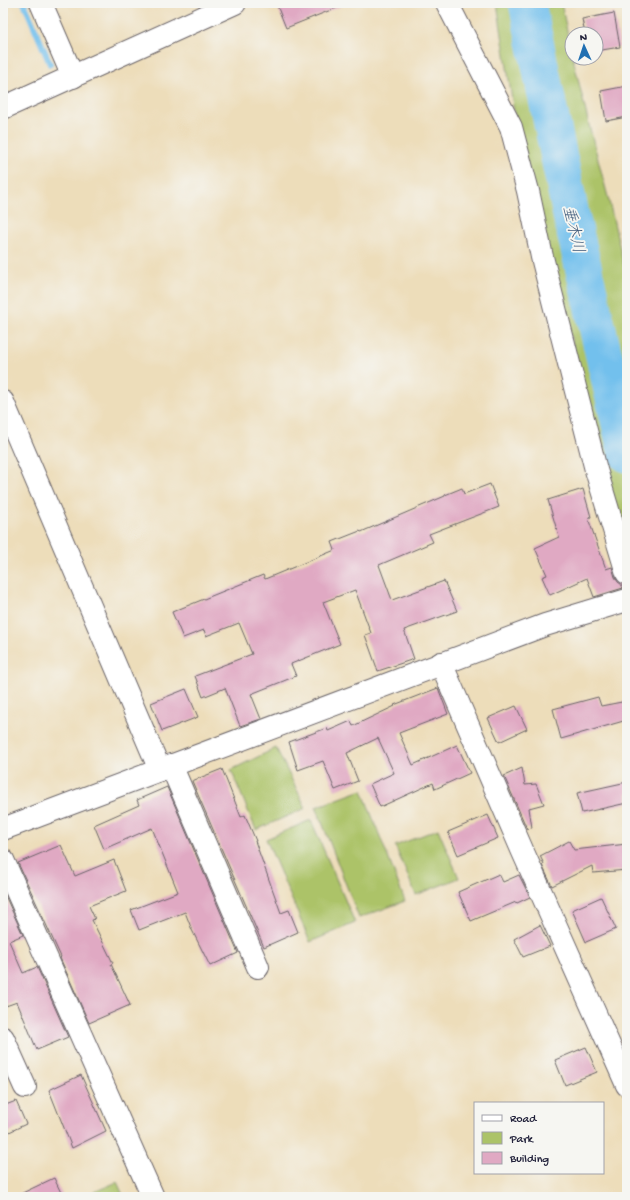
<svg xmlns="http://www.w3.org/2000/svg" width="630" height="1200" viewBox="0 0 630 1200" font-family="'Gochi Hand','Klee One',sans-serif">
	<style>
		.green { fill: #acc368; stroke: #677252 }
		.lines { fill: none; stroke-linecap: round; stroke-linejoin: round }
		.stream { stroke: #72c0ed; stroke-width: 6 }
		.river { stroke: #72c0ed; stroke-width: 37 }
		.building { fill: #e0a9c3 }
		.minor-casing { stroke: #696367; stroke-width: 24 }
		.minor { stroke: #fff; stroke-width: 22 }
		.labels { text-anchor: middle; stroke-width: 3.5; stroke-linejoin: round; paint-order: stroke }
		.water-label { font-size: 16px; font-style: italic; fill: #3e5979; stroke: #f6f6f2 }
	</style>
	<rect width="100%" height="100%" fill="#f6f6f2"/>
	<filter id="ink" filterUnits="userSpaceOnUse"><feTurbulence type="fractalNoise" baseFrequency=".025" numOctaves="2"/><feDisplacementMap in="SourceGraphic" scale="8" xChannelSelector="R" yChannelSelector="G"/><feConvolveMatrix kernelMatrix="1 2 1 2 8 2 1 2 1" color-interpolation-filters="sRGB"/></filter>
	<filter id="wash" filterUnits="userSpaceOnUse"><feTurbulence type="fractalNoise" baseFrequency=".012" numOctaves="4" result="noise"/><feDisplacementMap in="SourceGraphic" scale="16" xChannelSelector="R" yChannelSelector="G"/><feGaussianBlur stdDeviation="0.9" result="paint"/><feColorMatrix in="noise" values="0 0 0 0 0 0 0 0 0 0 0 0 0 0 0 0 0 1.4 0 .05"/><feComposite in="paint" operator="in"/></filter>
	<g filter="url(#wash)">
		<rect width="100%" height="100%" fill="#edddba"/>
		<g class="green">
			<path d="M497 3H561L572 53V58H573L589 125 609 201 627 279V555L515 119Z"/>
			<path d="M276 748 306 808 256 830 231 770Z"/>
			<path d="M362 790 405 901 359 918 316 807Z"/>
			<path d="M311 820 355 923 310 942 266 839Z"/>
			<path d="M438 829 459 878 416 895 395 846Z"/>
			<path d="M117 1182 124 1197H85V1196Z"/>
		</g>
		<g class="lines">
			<g class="stream">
				<path d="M24 3 50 64"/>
				<path d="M613 396 627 393"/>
			</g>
			<path class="river" d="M527 3 571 215 627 454"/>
		</g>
		<g id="blocks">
			<g class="building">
				<path d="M276 3H346V4L286 28Z"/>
				<path d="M614 13 620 47 596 51V34H585L582 19Z"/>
				<path d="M627 86V117L606 121 601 91Z"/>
				<path d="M490 484 499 507 429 534 433 542 379 565 392 600 444 581 457 611 404 630 414 659 378 671 365 635 371 633 355 590 323 602 340 644 291 664 296 676 251 694 261 719 240 726 225 688 203 697 195 676 252 654 239 623 206 636 204 630 183 638 172 612 263 575 265 579 335 550 332 542 360 531 361 532 445 496V495L462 488 464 494Z"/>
				<path d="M583 489 591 517 588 518 606 569 612 567 615 577 618 582 621 584 623 588 594 597 587 578 550 595 542 577 547 575 535 548 559 537 548 500Z"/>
				<path d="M438 688 448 714 399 733 413 765 457 745 470 773 435 789 433 783 380 807 370 784 394 773 378 738 347 753 358 781 335 790 323 761 298 770 289 742 327 728 328 731 351 721 353 726 395 706 394 705Z"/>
				<path d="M186 689 198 717 162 731 151 703Z"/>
				<path d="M598 697 601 706 627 701V720L561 739 553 709Z"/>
				<path d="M516 706 527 729 499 742 488 718Z"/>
				<path d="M522 768 525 785 536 784 544 804 529 808 532 828 527 829 504 776Z"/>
				<path d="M222 769 241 817 245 815 256 841H255L281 913 289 910 298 932 264 947 192 781Z"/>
				<path d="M627 782V803L582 813 577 793Z"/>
				<path d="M167 787 238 953 210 966 192 930 185 912 139 930 131 910 178 892 152 828 104 849 94 825 139 805 137 800Z"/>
				<path d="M488 815 498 838 458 855 448 832Z"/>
				<path d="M569 841 574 850 627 844V849L625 850 627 870 593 873 592 866 552 886 542 865 544 864 540 856Z"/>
				<path d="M61 845 75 876 114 860 126 891 89 906 95 919 92 920 113 963 111 964 130 1005 89 1023 60 958 61 957 18 863Z"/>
				<path d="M499 874 503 882 519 875 530 897 517 903 516 902 471 921 458 892Z"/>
				<path d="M3 891 23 935 9 941 23 973 37 967 68 1037 37 1050 17 1002 3 1007Z"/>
				<path d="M601 897 616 929 586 942 572 910Z"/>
				<path d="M540 925 550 946 523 957 514 939Z"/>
				<path d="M586 1047 597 1072 565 1085 555 1060Z"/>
				<path d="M81 1075 106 1131 72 1148 49 1090Z"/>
				<path d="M16 1101 26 1124 3 1135V1106Z"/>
				<path d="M54 1178 63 1197H14Z"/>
			</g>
		</g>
	</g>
	<g filter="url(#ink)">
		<use href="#blocks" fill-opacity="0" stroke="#696367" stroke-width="1"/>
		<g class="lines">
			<g class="minor-casing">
				<g id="minor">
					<path d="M41 3 73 77"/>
					<path d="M447 3 511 127 528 191 542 257 596 470 627 573"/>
					<path d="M3 108 235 3"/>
					<path d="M3 402 160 770"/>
					<path d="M441 663 523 852 627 1085"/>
					<path d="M171 765 258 967"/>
					<path d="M3 829 545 625 627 600"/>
					<path d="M3 860 153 1197"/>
					<path d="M3 1038 25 1087"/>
				</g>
			</g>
			<use href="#minor" class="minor"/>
		</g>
	</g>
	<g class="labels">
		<g class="water-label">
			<text transform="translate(575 229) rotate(77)" y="6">垂木川</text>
		</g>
	</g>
	<rect width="630" height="1200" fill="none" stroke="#f6f6f2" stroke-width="16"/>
	<rect x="474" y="1102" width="130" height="72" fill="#f6f6f2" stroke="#a1a1a9"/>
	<rect x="482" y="1115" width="20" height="6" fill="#ffffff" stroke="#a1a1a9"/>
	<text x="510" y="1122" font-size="12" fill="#22223b">Road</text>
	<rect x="482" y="1132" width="20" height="12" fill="#acc368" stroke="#a1a1a9"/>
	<text x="510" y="1142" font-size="12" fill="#22223b">Park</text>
	<rect x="482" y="1152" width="20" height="12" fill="#e0a9c3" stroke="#a1a1a9"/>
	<text x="510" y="1162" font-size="12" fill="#22223b">Building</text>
	<g transform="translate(584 46) rotate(357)"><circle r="19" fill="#f6f6f2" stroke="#a1a1a9"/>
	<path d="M0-3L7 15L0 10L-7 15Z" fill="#1f6fb2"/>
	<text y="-6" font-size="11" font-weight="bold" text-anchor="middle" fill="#22223b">N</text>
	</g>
</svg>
